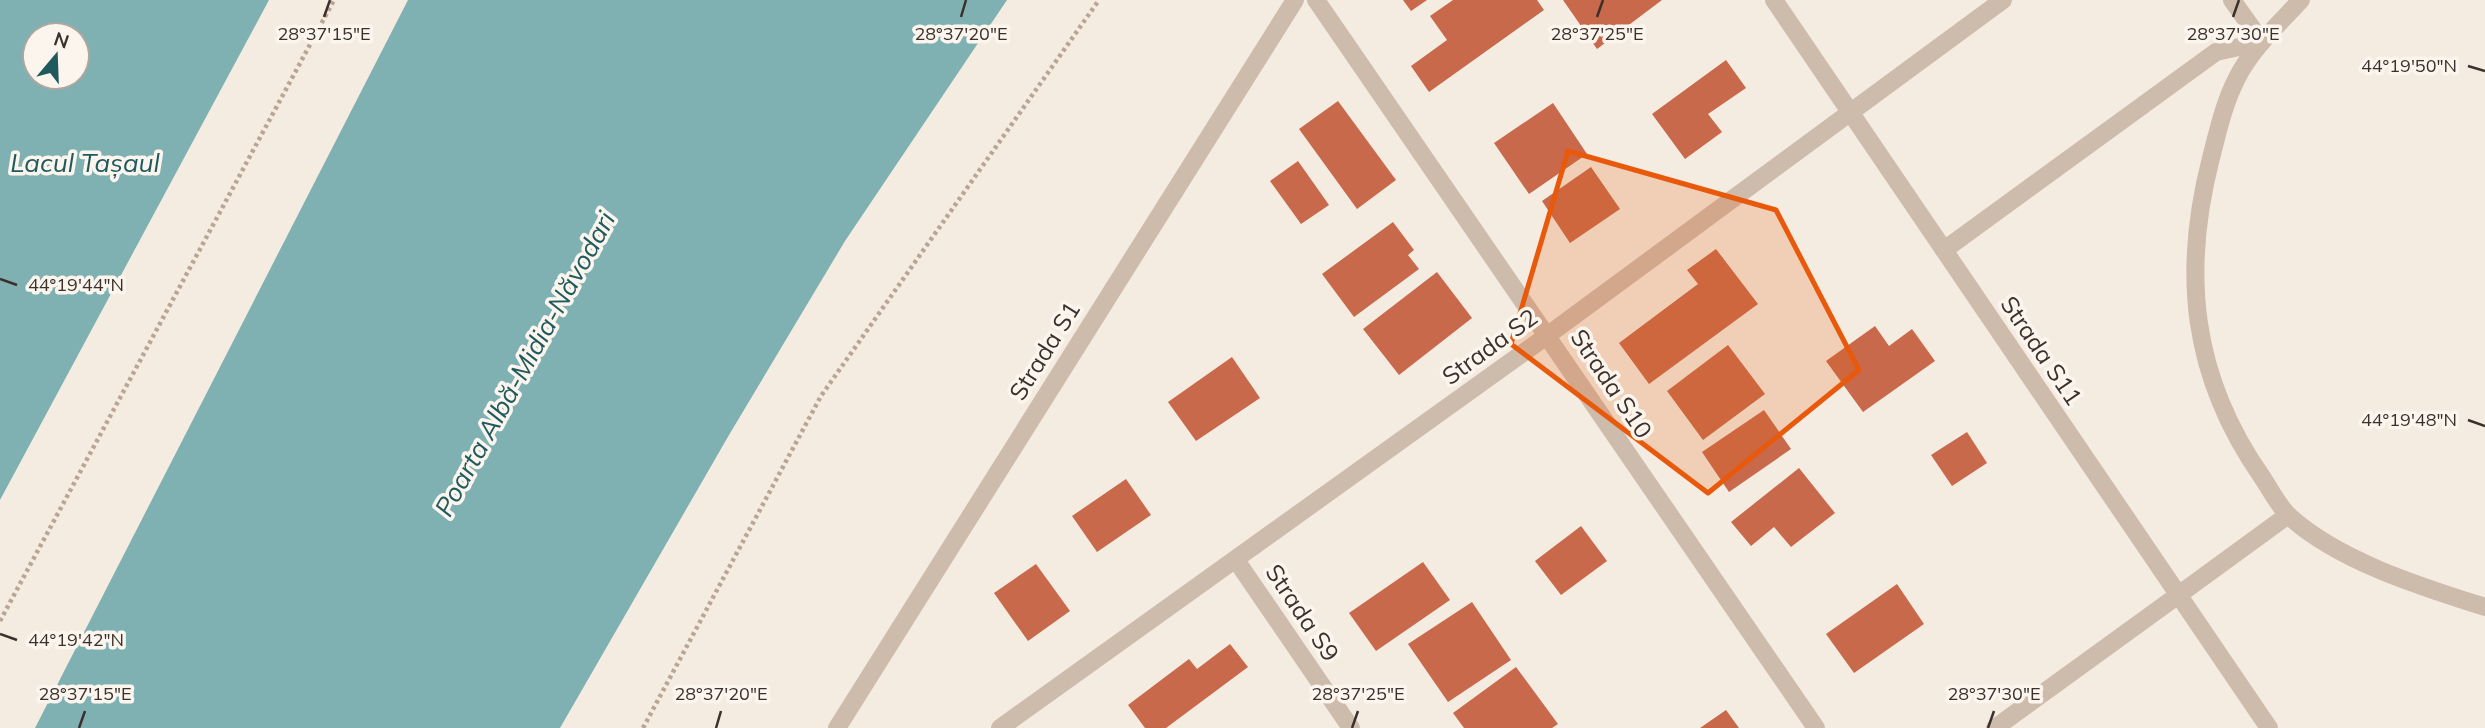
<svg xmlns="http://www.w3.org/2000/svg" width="2485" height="728" viewBox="0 0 2485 728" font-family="Mulish,sans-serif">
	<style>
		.water { fill: #7fb0b2; fill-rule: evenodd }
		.building { fill: #c8694b }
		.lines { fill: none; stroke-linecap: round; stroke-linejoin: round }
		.path { stroke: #b9a596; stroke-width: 4.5; stroke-dasharray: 3.5 3.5; stroke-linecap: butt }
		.service { stroke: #cdbbac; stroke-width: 18 }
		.minor { stroke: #cdbbac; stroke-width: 18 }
		.marked { fill: #e8590c; fill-opacity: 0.2; stroke: #e8590c; stroke-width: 5; stroke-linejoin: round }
		.ticks { fill: none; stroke: #3b302b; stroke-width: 2.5 }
		.labels { text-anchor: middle; stroke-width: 7; stroke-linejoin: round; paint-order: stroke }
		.street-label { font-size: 24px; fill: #3b302b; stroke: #fbf5ee }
		.water-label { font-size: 26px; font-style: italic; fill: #1f5a5e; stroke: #fbf5ee }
		.ticks-label { font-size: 18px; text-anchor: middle; fill: #3b302b; stroke: #fbf5ee; stroke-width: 7; stroke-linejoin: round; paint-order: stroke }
	</style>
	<rect width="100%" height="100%" fill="#f4ebe1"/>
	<g class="water">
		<path d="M0 0H269L0 500ZM77 35V77H35V35Z"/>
		<path d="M408 0H1007L845 241 729 435 560 728H35Z"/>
	</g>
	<g class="building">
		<path d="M1403 0H1427L1411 11Z"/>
		<path d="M1453 0H1537L1544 10 1429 92 1411 66 1447 40 1430 16Z"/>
		<path d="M1563 0H1662L1597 49Z"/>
		<path d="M1726 60 1746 88 1708 114 1722 132 1685 159 1652 114Z"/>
		<path d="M1338 101 1396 180 1357 209 1299 129Z"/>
		<path d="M1553 103 1587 154 1529 194 1494 143Z"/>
		<path d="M1298 161 1329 205 1301 224 1270 181Z"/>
		<path d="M1591 167 1620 209 1570 243 1542 201Z"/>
		<path d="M1393 222 1414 250 1408 255 1419 269 1354 317 1322 274Z"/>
		<path d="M1716 249 1758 304 1649 384 1619 343 1698 284 1687 270Z"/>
		<path d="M1437 272 1472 318 1399 375 1363 329Z"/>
		<path d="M1875 326 1889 346 1912 329 1935 361 1863 412 1826 361Z"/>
		<path d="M1728 345 1765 394 1703 440 1667 391Z"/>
		<path d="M1232 357 1260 398 1196 441 1168 402Z"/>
		<path d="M1764 410 1791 449 1729 492 1702 452Z"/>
		<path d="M1967 432 1987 463 1952 486 1931 455Z"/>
		<path d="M1799 468 1835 513 1791 547 1774 527 1751 546 1731 522Z"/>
		<path d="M1126 479 1151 515 1097 552 1072 516Z"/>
		<path d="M1581 526 1607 561 1561 595 1535 561Z"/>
		<path d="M1423 562 1450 600 1376 651 1349 613Z"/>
		<path d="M1036 564 1070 611 1028 641 994 593Z"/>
		<path d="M1897 584 1924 624 1854 673 1826 634Z"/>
		<path d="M1472 602 1511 660 1448 702 1408 644Z"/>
		<path d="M1230 644 1248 667 1166 728H1145L1128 705 1189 659 1197 669Z"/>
		<path d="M1516 667 1558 724 1552 728H1464L1453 713Z"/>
		<path d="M1726 710 1739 728H1700Z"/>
	</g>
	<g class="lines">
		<g class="path">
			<path d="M0 621 334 0"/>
			<path d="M643 728 821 396 1099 0"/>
		</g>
		<g class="service">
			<path d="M2301 0C2279 24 2252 48 2237 78 2224 103 2218 131 2211 158 2181 274 2192 377 2262 477 2270 489 2278 505 2289 516 2338 561 2422 587 2485 607"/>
			<path d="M1944 250 2216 52 2262 42 2232 0"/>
			<path d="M2177 596 2288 515"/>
		</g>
		<g class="minor">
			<path d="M1316 0 1816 728"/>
			<path d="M1774 0 2269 728"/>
			<path d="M1236 560 1351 728"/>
			<path d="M837 728 1295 0"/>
			<path d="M1000 728 1548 335 2003 0"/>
			<path d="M1995 728 2177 596"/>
		</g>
	</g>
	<path class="marked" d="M1568 151 1776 210 1859 370 1708 493 1511 344Z"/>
	<path class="ticks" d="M324 17 330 0M961 17 966 0M1597 17 1603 0M2233 17 2239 0M2468 66 2485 71M0 279 17 285M2468 420 2485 426M0 634 17 640M79 728 85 711M716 728 721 711M1352 728 1358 711M1988 728 1994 711"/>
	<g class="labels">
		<g class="street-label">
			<text transform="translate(1490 347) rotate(-36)" y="8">Strada S2</text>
			<text transform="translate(1045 351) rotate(-58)" y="8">Strada S1</text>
			<text transform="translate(2041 351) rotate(56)" y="8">Strada S11</text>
			<text transform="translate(1611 384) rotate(56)" y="8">Strada S10</text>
			<text transform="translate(1302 613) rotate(56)" y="8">Strada S9</text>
		</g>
		<g class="water-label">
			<text x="85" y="172">Lacul Tașaul</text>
			<text transform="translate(525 364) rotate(-61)" y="9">Poarta Albă-Midia-Năvodari</text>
		</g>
	</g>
	<g class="ticks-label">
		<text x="324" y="40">28°37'15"E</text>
		<text x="961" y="40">28°37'20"E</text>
		<text x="1597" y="40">28°37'25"E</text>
		<text x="2233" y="40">28°37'30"E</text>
		<text x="2409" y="72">44°19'50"N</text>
		<text x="76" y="291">44°19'44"N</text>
		<text x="2409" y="426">44°19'48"N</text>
		<text x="76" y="646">44°19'42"N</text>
		<text x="85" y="700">28°37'15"E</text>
		<text x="721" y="700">28°37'20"E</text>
		<text x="1358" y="700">28°37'25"E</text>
		<text x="1994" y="700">28°37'30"E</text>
	</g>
	<g transform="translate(56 56) rotate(19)"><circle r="33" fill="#fbf5ee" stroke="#aea6a0" stroke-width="2"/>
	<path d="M0-5L12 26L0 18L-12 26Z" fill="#1f5a5e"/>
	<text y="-10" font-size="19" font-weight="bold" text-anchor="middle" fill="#3b302b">N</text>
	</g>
</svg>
